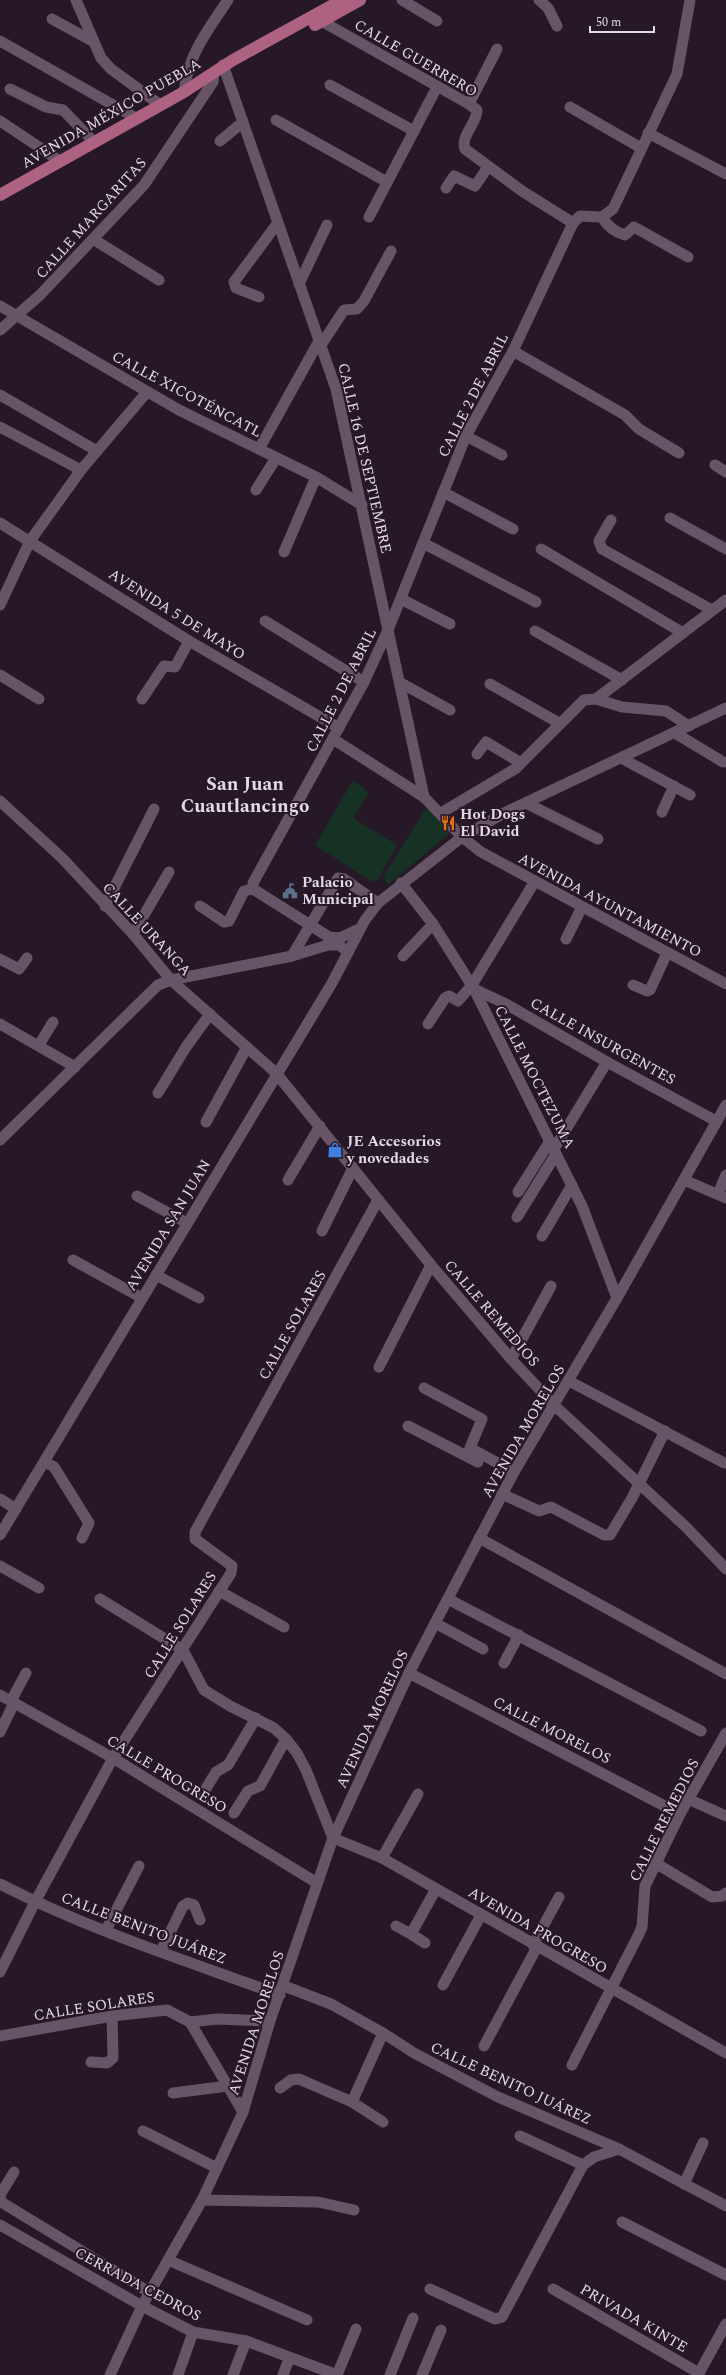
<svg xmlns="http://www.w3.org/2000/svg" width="726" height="2375" viewBox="0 0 726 2375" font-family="Spectral,serif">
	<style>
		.green { fill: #163224 }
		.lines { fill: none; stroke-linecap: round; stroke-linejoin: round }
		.minor { stroke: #675567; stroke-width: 11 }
		.major { stroke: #ae6281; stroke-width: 12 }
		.labels { text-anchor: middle; stroke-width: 4; stroke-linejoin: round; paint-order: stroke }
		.street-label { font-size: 15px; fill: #e3d8e3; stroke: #271828 }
		.poi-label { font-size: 15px; font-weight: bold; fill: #e3d8e3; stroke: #271828; text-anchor: start }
		.district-label { font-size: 19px; font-weight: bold; fill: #e3d8e3; stroke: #271828 }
	</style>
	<rect width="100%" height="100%" fill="#271828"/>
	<g class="green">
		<path d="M353 780 369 793 353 818 397 845 377 881 372 882 315 845Z"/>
		<path d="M427 807 450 833 388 885 383 877Z"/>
	</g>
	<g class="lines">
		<g class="minor">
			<path d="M76 0 101 58 111 69 159 104"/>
			<path d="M402 0 437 21"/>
			<path d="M539 0 548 8 557 26"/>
			<path d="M316 18 469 104 477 110C477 124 460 136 465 149L522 191 573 223"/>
			<path d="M52 19 94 42"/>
			<path d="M0 41 136 118"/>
			<path d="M223 65 336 389 424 797"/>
			<path d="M330 85 414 131"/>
			<path d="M10 89 46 107 63 110 94 142"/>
			<path d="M184 92C188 55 207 31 228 0"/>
			<path d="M469 104 497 49"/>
			<path d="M570 107 641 148"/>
			<path d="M276 120 387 182"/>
			<path d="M0 121 60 161"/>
			<path d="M648 133 726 174"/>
			<path d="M220 141 243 122"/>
			<path d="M446 188 454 176 475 186 488 167"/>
			<path d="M369 217 437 87"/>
			<path d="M602 217C607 226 615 232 625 235L634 227 688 257"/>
			<path d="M93 239 159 280"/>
			<path d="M299 284 327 225"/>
			<path d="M259 297 236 288 234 282 277 224"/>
			<path d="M0 306 179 410 316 477 362 505"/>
			<path d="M0 330 40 295 144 185 213 82 214 73"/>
			<path d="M321 345 344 310 357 309 364 301 391 251"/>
			<path d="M513 351 625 415 639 429 679 453"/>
			<path d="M0 395 97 451"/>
			<path d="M0 427 81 470"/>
			<path d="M466 436 502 455"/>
			<path d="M259 449 319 341"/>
			<path d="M715 465 726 472"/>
			<path d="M256 490 276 458"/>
			<path d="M443 492 513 529"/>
			<path d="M670 518 726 549"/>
			<path d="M611 520 599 541 602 549 712 610"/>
			<path d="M0 523 189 641 339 728"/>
			<path d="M423 543 536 602"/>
			<path d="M541 549 683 633"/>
			<path d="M284 552 316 477"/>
			<path d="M401 599 450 624"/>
			<path d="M0 605 30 541 81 470 147 392"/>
			<path d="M265 621 364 682"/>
			<path d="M535 631 622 680"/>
			<path d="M0 675 39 699"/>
			<path d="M401 683 450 710"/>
			<path d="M490 684 559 723"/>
			<path d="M142 699 164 666 175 667 189 641"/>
			<path d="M596 699 726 600"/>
			<path d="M675 733 723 762"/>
			<path d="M333 739 424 797 462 837 481 852 726 984"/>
			<path d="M477 754 486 742 521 763"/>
			<path d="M621 758 690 795"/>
			<path d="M0 801 62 858 133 934 171 980 276 1073 431 1265 511 1359 555 1406 686 1527 726 1569"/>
			<path d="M526 803 598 839"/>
			<path d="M662 812 674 786"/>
			<path d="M441 813 515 769 584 700 596 699 622 707 666 711 689 726"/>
			<path d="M401 883 433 924 474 989 582 1206 617 1298"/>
			<path d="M253 889V883L364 682 388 630 466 436 513 351 573 223 580 216 602 217 613 209 677 74 690 0"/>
			<path d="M253 889 329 937 340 938 359 929"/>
			<path d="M105 906 154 809"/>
			<path d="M200 906 224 922 229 921 244 891 253 889"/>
			<path d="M133 934 169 872"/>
			<path d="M566 939 582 907"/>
			<path d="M292 956 338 878 344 879 378 903"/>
			<path d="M403 956 433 924"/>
			<path d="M0 959 19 969 27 958"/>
			<path d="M633 985 647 991 650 990 667 953"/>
			<path d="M474 989 506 1004 607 1062 716 1121"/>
			<path d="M0 1024 75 1067"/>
			<path d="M428 1024 445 998 449 996 458 1001 472 985 535 881"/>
			<path d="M39 1045 53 1022"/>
			<path d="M158 1093 186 1047 210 1014"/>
			<path d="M206 1122 247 1047"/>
			<path d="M0 1140 158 985 171 980 292 956 328 945H339L348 952"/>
			<path d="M554 1149 607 1062"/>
			<path d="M288 1180 320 1126"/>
			<path d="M684 1180 726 1198"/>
			<path d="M518 1192 550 1141"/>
			<path d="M718 1194 726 1175"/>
			<path d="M137 1196 187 1223"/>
			<path d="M517 1217 556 1154"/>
			<path d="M322 1231 353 1168"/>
			<path d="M542 1236 572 1185"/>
			<path d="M73 1260 142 1298"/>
			<path d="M156 1275 199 1298"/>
			<path d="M511 1359 551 1286"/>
			<path d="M379 1367 431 1265"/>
			<path d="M569 1381 724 1463"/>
			<path d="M424 1388 482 1419 470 1448 514 1472"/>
			<path d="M408 1426 478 1462"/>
			<path d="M45 1462 54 1467 89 1523 82 1538"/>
			<path d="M502 1494 539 1511 551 1507 604 1535H610L632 1498 665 1431"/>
			<path d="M0 1499 16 1509"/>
			<path d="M0 1535 332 983 365 920 378 903 462 837 506 812 726 708"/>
			<path d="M479 1538 726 1674"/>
			<path d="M0 1566 39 1588"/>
			<path d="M219 1591 284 1627"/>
			<path d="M100 1599 183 1650 204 1690 230 1706 274 1728 286 1739 297 1753 306 1770 333 1838 382 1858 726 2053"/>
			<path d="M448 1599 701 1731"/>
			<path d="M435 1623 483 1649"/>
			<path d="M504 1663 519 1635"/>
			<path d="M409 1673 680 1814"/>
			<path d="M0 1695 113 1758 317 1883"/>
			<path d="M11 1701 26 1673"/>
			<path d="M0 1732 14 1703"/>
			<path d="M202 1795 216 1772 228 1765 256 1718"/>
			<path d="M688 1799 726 1816"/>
			<path d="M234 1813 248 1791 260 1786 286 1739"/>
			<path d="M382 1858 418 1794"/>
			<path d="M657 1864 712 1897 722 1896 726 1893"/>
			<path d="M0 1884C89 1930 187 1961 280 1995"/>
			<path d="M396 1926 411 1934 436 1889"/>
			<path d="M106 1930 139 1866"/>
			<path d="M411 1934 425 1943"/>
			<path d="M533 1945 559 1897"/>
			<path d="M161 1951 183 1906 188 1903 194 1905 200 1920"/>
			<path d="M0 1972 35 1902 113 1758 231 1573 232 1566 195 1539V1532L378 1200"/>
			<path d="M443 1985 481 1915"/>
			<path d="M284 1986 331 2004 383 2033 414 2053 498 2097 619 2149 726 2206"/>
			<path d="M190 2022 218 2019 270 2021"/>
			<path d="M0 2036 112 2016 167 2010 190 2022 243 2112"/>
			<path d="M484 2046 537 1947"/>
			<path d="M91 2062 107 2063 113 2058 112 2016"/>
			<path d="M572 2065 639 1934 642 1927 645 1886 680 1814 726 1733"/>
			<path d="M280 2088 291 2080 299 2079 352 2102"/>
			<path d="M173 2093 228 2086"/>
			<path d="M383 2122 352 2102 383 2033"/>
			<path d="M143 2131 217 2168"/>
			<path d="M520 2136 583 2165"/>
			<path d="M14 2172 0 2195 1 2202 149 2292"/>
			<path d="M684 2184 703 2143"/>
			<path d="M202 2200 318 2202 354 2210"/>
			<path d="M622 2222 726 2275"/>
			<path d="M0 2225 142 2306 193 2332 246 2341 337 2375"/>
			<path d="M168 2260 307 2320"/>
			<path d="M430 2289 495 2319 502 2317 583 2165 594 2157 619 2149"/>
			<path d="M553 2289 699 2373"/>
			<path d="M110 2375 142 2306 202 2200 243 2112 270 2021 333 1838 409 1673 514 1472 617 1298 726 1105"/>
			<path d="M178 2375 193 2332"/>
			<path d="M233 2375 246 2341"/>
			<path d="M283 2375 289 2359"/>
			<path d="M337 2375 356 2329"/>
			<path d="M390 2375 413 2318"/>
			<path d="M422 2375 441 2330"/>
			<path d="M698 2375 726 2324"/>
		</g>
		<g class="major">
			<path d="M315 25 360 0"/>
			<path d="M0 195 184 92 233 60 342 0"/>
		</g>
	</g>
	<defs>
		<g id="restaurant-bare" transform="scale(1.2)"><path d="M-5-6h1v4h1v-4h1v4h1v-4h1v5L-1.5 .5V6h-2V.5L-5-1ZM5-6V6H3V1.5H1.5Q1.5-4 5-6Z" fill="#e8710a" stroke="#271828" stroke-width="2.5" paint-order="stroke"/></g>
		<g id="civic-bare" transform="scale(1.2)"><path d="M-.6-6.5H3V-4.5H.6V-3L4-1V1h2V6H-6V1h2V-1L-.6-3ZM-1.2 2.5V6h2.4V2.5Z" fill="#5c6f8a" stroke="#271828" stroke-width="2.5" paint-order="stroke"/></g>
		<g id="shop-bare" transform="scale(1.2)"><path d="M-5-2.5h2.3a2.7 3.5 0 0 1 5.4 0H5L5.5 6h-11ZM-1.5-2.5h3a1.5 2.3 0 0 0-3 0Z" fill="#3f7fe0" stroke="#271828" stroke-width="2.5" paint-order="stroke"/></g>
	</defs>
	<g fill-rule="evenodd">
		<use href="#restaurant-bare" x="448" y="823"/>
		<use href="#civic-bare" x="290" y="891"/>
		<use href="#shop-bare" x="335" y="1150"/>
	</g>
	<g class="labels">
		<g class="street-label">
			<text transform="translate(416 58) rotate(30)" y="5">CALLE GUERRERO</text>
			<text transform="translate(111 113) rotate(-30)" y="5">AVENIDA MÉXICO PUEBLA</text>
			<text transform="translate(91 218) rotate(-48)" y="5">CALLE MARGARITAS</text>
			<text transform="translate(187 394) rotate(28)" y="5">CALLE XICOTÉNCATL</text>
			<text transform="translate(473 395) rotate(-63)" y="5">CALLE 2 DE ABRIL</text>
			<text transform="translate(365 458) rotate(77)" y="5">CALLE 16 DE SEPTIEMBRE</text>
			<text transform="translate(177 614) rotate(32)" y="5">AVENIDA 5 DE MAYO</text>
			<text transform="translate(341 690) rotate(-63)" y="5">CALLE 2 DE ABRIL</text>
			<text transform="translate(610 905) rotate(28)" y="5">AVENIDA AYUNTAMIENTO</text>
			<text transform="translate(147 929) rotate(47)" y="5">CALLE URANGA</text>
			<text transform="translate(603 1041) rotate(29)" y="5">CALLE INSURGENTES</text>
			<text transform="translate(535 1077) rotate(63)" y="5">CALLE MOCTEZUMA</text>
			<text transform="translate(168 1225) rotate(-59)" y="5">AVENIDA SAN JUAN</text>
			<text transform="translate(492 1313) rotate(49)" y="5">CALLE REMEDIOS</text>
			<text transform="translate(292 1325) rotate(-61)" y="5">CALLE SOLARES</text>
			<text transform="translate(523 1431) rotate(-60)" y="5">AVENIDA MORELOS</text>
			<text transform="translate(180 1625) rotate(-58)" y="5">CALLE SOLARES</text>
			<text transform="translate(372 1719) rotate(-65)" y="5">AVENIDA MORELOS</text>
			<text transform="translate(552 1730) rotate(27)" y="5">CALLE MORELOS</text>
			<text transform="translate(167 1774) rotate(31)" y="5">CALLE PROGRESO</text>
			<text transform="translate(664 1820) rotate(-63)" y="5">CALLE REMEDIOS</text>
			<text transform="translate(144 1928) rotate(21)" y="5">CALLE BENITO JUÁREZ</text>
			<text transform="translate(538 1930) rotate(30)" y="5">AVENIDA PROGRESO</text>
			<text transform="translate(94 2006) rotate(-9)" y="5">CALLE SOLARES</text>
			<text transform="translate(256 2023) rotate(-72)" y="5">AVENIDA MORELOS</text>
			<text transform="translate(511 2083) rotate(25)" y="5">CALLE BENITO JUÁREZ</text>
			<text transform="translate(138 2284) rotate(28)" y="5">CERRADA CEDROS</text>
			<text transform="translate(634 2318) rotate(30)" y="5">PRIVADA KINTE</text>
		</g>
		<g class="poi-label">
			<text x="460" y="819">Hot Dogs<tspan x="460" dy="17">El David</tspan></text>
			<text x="302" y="887">Palacio<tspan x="302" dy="17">Municipal</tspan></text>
			<text x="347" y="1146">JE Accesorios<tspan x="347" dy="17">y novedades</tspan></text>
		</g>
		<g class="district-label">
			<text x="245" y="790">San Juan<tspan x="245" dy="22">Cuautlancingo</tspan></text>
		</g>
	</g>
	<path d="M590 26v6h64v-6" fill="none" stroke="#e3d8e3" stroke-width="2"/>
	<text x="596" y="26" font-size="12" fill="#e3d8e3" stroke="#271828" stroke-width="3" paint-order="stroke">50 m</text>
</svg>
